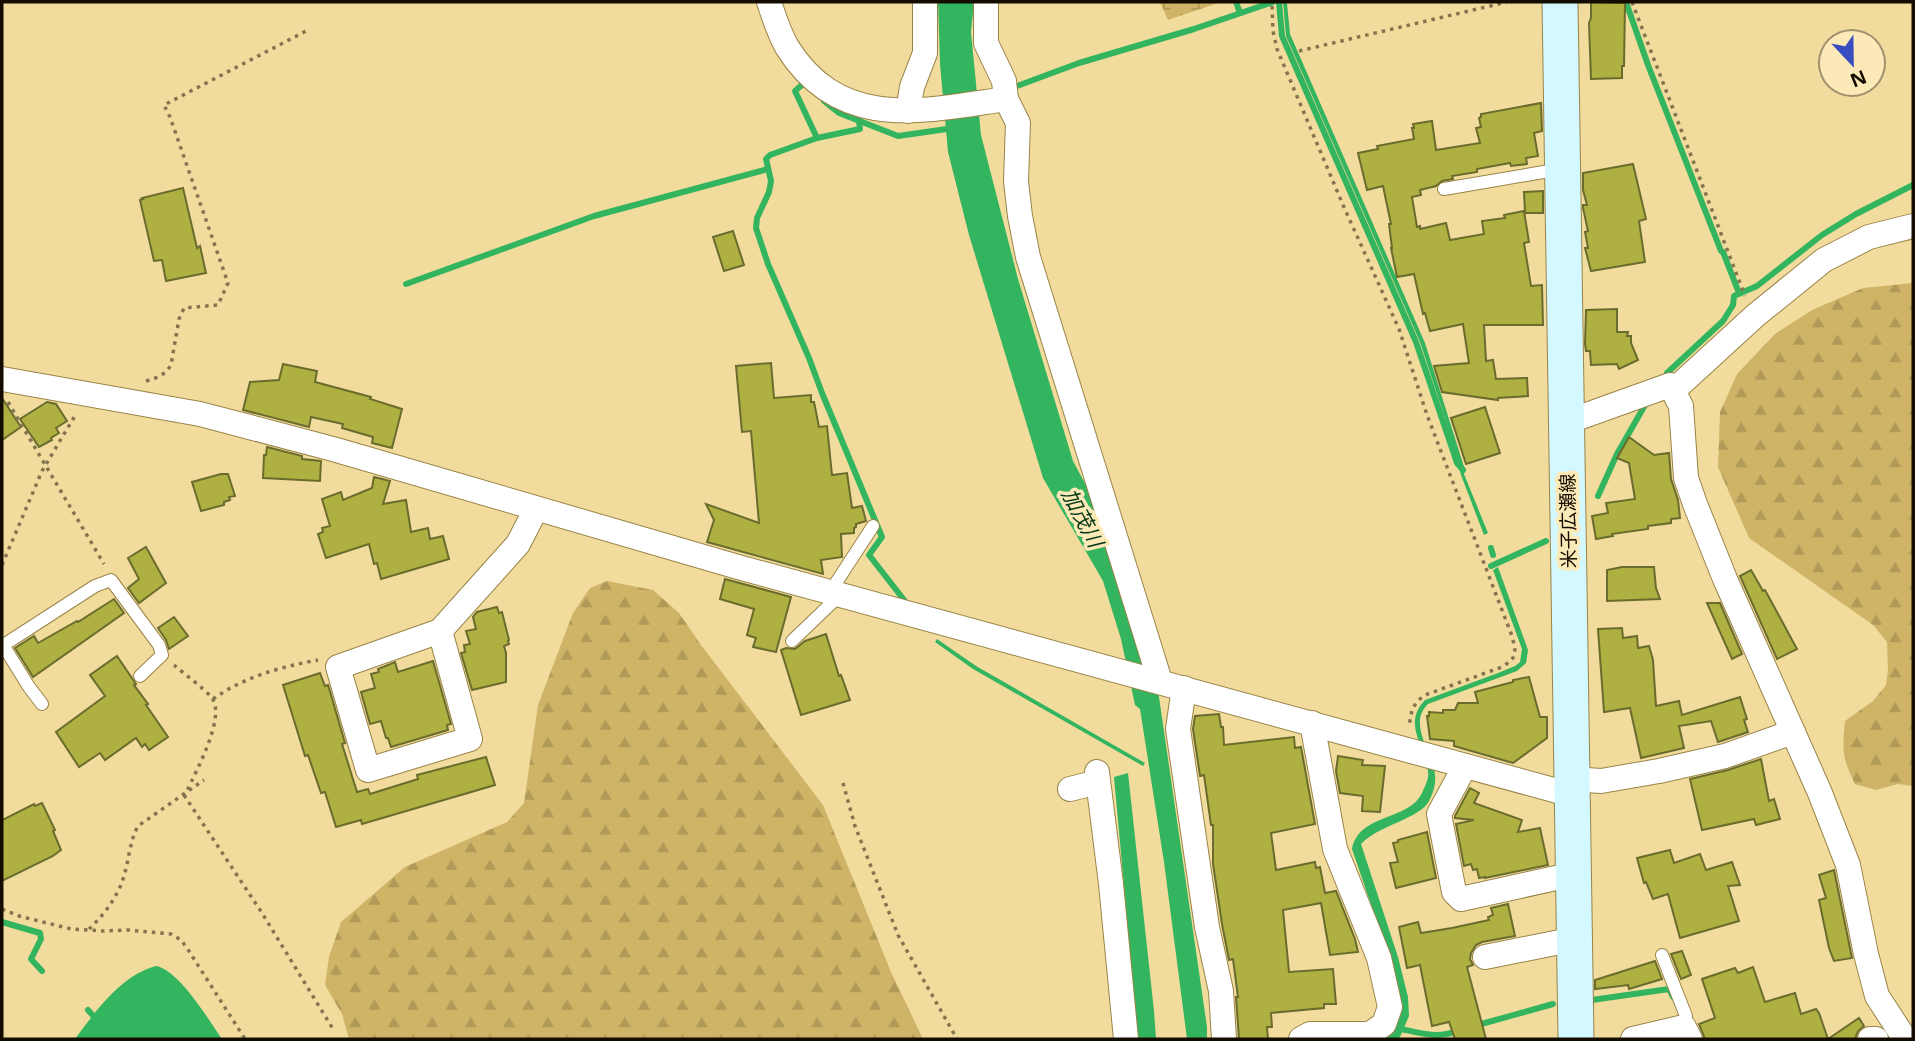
<svg xmlns="http://www.w3.org/2000/svg" width="1915" height="1041" viewBox="0 0 1915 1041" font-family="'Open Sans','Noto Sans JP',sans-serif">
	<style>
		.forest { fill: url(#forest-firs) }
		.wetland { fill: url(#wetland-marsh) }
		.water { fill: #33b45f }
		.lines { fill: none; stroke-linecap: round; stroke-linejoin: round }
		.stream { stroke: #33b45f; stroke-width: 6 }
		.building { fill: #aeb041; stroke: #6a6c2e; stroke-width: 2 }
		.service-casing { stroke: #998448; stroke-width: 14 }
		.minor-casing { stroke: #998448; stroke-width: 26 }
		.secondary-casing { stroke: #998448; stroke-width: 37 }
		.path { stroke: #84754f; stroke-width: 3.5; stroke-dasharray: 3.5 5; stroke-linecap: butt }
		.service { stroke: #fff; stroke-width: 12 }
		.minor { stroke: #fff; stroke-width: 24 }
		.secondary { stroke: #d3f8ff; stroke-width: 35 }
		.labels { text-anchor: middle; stroke-width: 7; stroke-linejoin: round; paint-order: stroke }
		.street-label { font-size: 19px; fill: #150c00; stroke: #fbe9b8 }
		.water-label { font-size: 21px; font-style: italic; fill: #053918; stroke: #fbe9b8 }
	</style>
	<defs>
		<pattern id="forest-firs" width="22" height="20" patternUnits="userSpaceOnUse" patternTransform="scale(1.75)"><rect width="22" height="20" fill="#cfb467"/><path d="M5 1l3.5 6h-7zM16 11l3.5 6h-7z" fill="#b19a58"/></pattern>
		<pattern id="wetland-marsh" width="20" height="14" patternUnits="userSpaceOnUse" patternTransform="scale(1.75)"><rect width="20" height="14" fill="#cfb467"/><path d="M1 5h8M5 5V1M11 12h8M15 12V8" fill="none" stroke="#b19a58"/></pattern>
	</defs>
	<rect width="100%" height="100%" fill="#f2dc9d"/>
	<g class="forest">
		<path d="M1913 283V786L1898 784 1876 790 1855 784C1842 757 1842 751 1845 721L1873 701 1886 685 1888 670 1887 642 1873 625 1749 538 1718 467 1720 412 1737 374 1775 334 1812 310 1863 288Z"/>
		<path d="M607 581 653 590 679 613 701 645 823 805 891 972 923 1039H349L342 1014 325 985 329 957 341 922 405 867 507 822 524 803 538 705 573 613 590 588Z"/>
	</g>
	<path class="wetland" d="M1160 2H1221L1168 20Z"/>
	<g class="water">
		<path d="M938 2H974L971 32 981 135 1018 279 1073 461 1104 519 1159 697 1207 1027V1039H1187L1164 862 1140 709 1135 705 1121 639 1103 581 1043 478 969 235 948 152 940 64Z"/>
		<path d="M1283 2 1287 3 1290 34 1425 343 1465 470 1464 474 1488 533 1484 535 1461 475 1446 421 1420 342 1286 36Z"/>
		<path d="M1498 567 1528 650 1526 663 1517 671 1428 704C1407 724 1433 752 1435 775 1436 784 1433 794 1429 801 1421 818 1377 826 1361 844L1398 957 1408 997 1409 1016 1400 1037 1398 1039H1385L1392 1032 1391 963 1352 849C1359 813 1409 821 1422 793 1425 786 1429 779 1428 772 1425 745 1402 724 1425 700L1498 673 1515 666 1520 662 1522 649 1493 570Z"/>
		<path d="M937 639 976 666 1145 763 1143 766 973 669 935 642Z"/>
		<path d="M1128 773 1154 1011 1156 1039H1138L1114 777Z"/>
		<path d="M156 966C179 970 208 1019 222 1039H75C95 1012 121 975 156 966Z"/>
	</g>
	<g class="lines">
		<g class="stream">
			<path d="M1236 2 1240 13"/>
			<path d="M1279 2 1282 36 1416 342 1453 451 1457 463 1463 470"/>
			<path d="M1626 2 1648 65 1721 251 1723 252 1739 293"/>
			<path d="M803 84 795 91 817 138"/>
			<path d="M1009 89 1079 63 1194 29 1273 2"/>
			<path d="M824 101 839 113 898 136 954 128"/>
			<path d="M859 121 860 129 817 138 770 155 766 159 771 181 769 192 757 218 756 228 768 264 809 358 822 393 882 537 869 555 908 605"/>
			<path d="M406 284 594 216 768 169"/>
			<path d="M1667 373 1723 321 1733 305 1734 296 1757 286 1822 235 1856 214 1913 185"/>
			<path d="M1598 496 1617 454 1645 405"/>
			<path d="M1491 548 1493 555"/>
			<path d="M1491 566 1546 541"/>
			<path d="M2 922 40 933 41 939 31 959 42 971"/>
			<path d="M1592 1000 1669 989 1673 997"/>
			<path d="M88 1010 98 1021"/>
			<path d="M1474 1026 1553 1004"/>
			<path d="M1401 1029C1424 1034 1438 1039 1460 1030"/>
		</g>
	</g>
	<g class="building">
		<path d="M1591 2 1625 3 1624 66H1622V78L1591 79 1589 23 1591 18Z"/>
		<path d="M1541 103 1542 131 1534 133 1538 156 1526 158 1527 164 1511 166 1510 163 1477 169V172L1452 176 1453 179 1442 181 1436 186 1420 190 1421 195 1412 197 1417 227 1420 226V229L1446 223 1450 240 1484 234 1482 221 1505 218 1504 215 1524 211 1529 242 1524 243 1531 286 1542 285 1543 325H1484L1486 361 1493 360 1496 379 1527 378 1528 396 1498 398V400L1442 392 1434 366 1469 363 1463 324 1430 331 1425 313 1423 314 1414 274 1397 277 1391 248H1392L1389 224H1391L1383 186 1367 190 1358 153 1378 149 1377 146 1414 139 1412 128H1414L1413 124 1432 121 1436 150 1480 143 1476 128 1481 127 1479 118 1481 117V114Z"/>
		<path d="M1633 164 1646 219 1639 221 1645 262 1591 271 1585 248H1588L1585 232 1588 231 1583 208V205H1587L1583 190V173Z"/>
		<path d="M183 188 197 248 200 246 206 273 166 281 162 260 154 261 140 200 143 199 142 198Z"/>
		<path d="M1543 191V213H1525L1524 192Z"/>
		<path d="M733 231 744 265 724 271 713 237Z"/>
		<path d="M1617 309V332H1628L1627 336H1631V343L1638 360 1619 369 1617 364 1591 365 1590 351H1586L1585 344 1586 310Z"/>
		<path d="M771 363 774 398 811 395V402H814L819 427 827 426 832 475 847 473 852 508 862 506 866 521 856 524V527L854 528V533L841 534 842 557 821 560 823 574 707 542 714 520 706 504 759 523 751 431 742 432 736 366Z"/>
		<path d="M283 364 317 371 315 382 371 397 370 399 402 409 392 448 372 443 373 437 342 428 343 424 311 417 309 427 243 410 250 382 279 380Z"/>
		<path d="M2 398 21 427 2 440Z"/>
		<path d="M47 402 56 404 67 421 56 428 59 433 51 438 52 440 39 447 20 419Z"/>
		<path d="M1485 407 1500 453 1466 464 1451 418Z"/>
		<path d="M1629 437 1654 455 1669 453 1671 479 1678 500 1680 518 1671 519V523L1648 526V529L1612 534 1613 536 1596 539 1592 516 1608 513 1606 503 1635 499 1629 463 1617 458Z"/>
		<path d="M267 447 302 456V459L321 461 320 481 263 478 264 455H266Z"/>
		<path d="M221 474H228L235 496 229 497 230 500 224 502V505L201 511 192 482Z"/>
		<path d="M374 477 390 481 383 504 406 500 411 532 428 528 430 539 443 536 449 559 381 579 377 563 374 564 369 544 326 558 318 534 323 532 322 528 330 526 322 499 341 492 343 500 372 488Z"/>
		<path d="M146 547 166 583 139 603 128 588 139 579 128 558Z"/>
		<path d="M1622 567H1654L1656 588 1660 599 1607 601V570Z"/>
		<path d="M1751 570 1763 591 1765 590 1797 649 1777 659 1740 576Z"/>
		<path d="M725 579 791 597 776 652 753 647 756 638 747 635 754 609 720 599Z"/>
		<path d="M114 599 124 613 33 677 15 648 34 636 38 643 77 621 78 622Z"/>
		<path d="M1707 603H1720L1742 654 1732 659Z"/>
		<path d="M497 607 499 613 502 612 509 640 508 641 509 644 504 646 506 653V682L472 690 461 653 465 652 464 645 470 644 466 631 476 629 473 617 477 612Z"/>
		<path d="M174 617 188 636 169 649 166 640 158 628Z"/>
		<path d="M1622 628 1623 638 1637 636 1638 648 1649 646 1653 660 1656 706 1679 701 1682 715 1740 697 1747 719 1744 720 1748 732 1718 742 1711 721 1679 726 1684 748 1641 758 1630 708 1604 712 1598 629Z"/>
		<path d="M826 634 839 676 841 675 850 700 801 715 781 650 786 648 795 649 805 641Z"/>
		<path d="M117 656 136 684 134 685 148 704 146 705 168 737 149 750 145 744 142 747 136 738 105 760 100 753 79 767 56 732 105 696 90 675Z"/>
		<path d="M433 661 451 724 447 725 448 730 391 747 388 738H386L381 721 370 724 361 692 375 688 371 674 379 672 378 669 395 662 398 672Z"/>
		<path d="M320 673 325 686 328 685 329 688 345 743 342 744 357 792 368 789 370 794 418 779 417 775 486 757 495 785 362 824 361 820 336 827 325 792 321 793 308 755 305 756 283 685Z"/>
		<path d="M1529 677 1540 717H1547V738L1513 763 1454 746V741L1430 739 1427 716H1429V712L1443 713V710H1455L1458 703H1478L1475 692 1513 682V680Z"/>
		<path d="M1219 714 1221 727H1223L1224 745 1294 737 1295 748 1301 747 1315 824 1271 833 1276 870 1315 862 1316 868 1320 867 1325 893 1336 891 1355 939 1358 952 1330 955 1321 903 1283 910 1289 972 1333 969 1336 1004H1324V1008L1271 1013 1272 1027H1267L1268 1039H1239L1236 997H1238L1233 959 1229 960 1222 924 1213 864V825H1211L1204 775 1200 776 1193 729 1195 716Z"/>
		<path d="M1338 756 1363 760 1362 765 1385 766 1380 812 1362 811 1363 796 1340 793 1336 771Z"/>
		<path d="M1761 759 1769 801 1774 799 1780 819 1756 825 1754 819 1702 830 1690 779 1728 770Z"/>
		<path d="M1470 788 1479 793 1474 803 1522 820 1518 832 1540 828 1548 865 1485 878V877L1479 878 1477 869 1473 870 1471 864 1464 866 1456 824 1474 820 1455 818V816Z"/>
		<path d="M42 803 55 830 53 831 61 850 53 856 2 881V820L34 804 35 806Z"/>
		<path d="M1427 832 1436 878 1396 888 1390 863 1398 862 1393 843 1398 842V840Z"/>
		<path d="M1670 850 1674 863 1700 854 1706 870 1732 862 1740 885 1728 886 1739 921 1680 938 1668 894 1653 899 1646 882 1644 883 1637 858Z"/>
		<path d="M1834 870 1852 958 1834 961 1829 948 1819 900 1826 898 1819 875Z"/>
		<path d="M1508 904 1515 936 1482 942 1476 945 1471 953 1470 959 1473 965 1467 967 1486 1039H1455L1449 1022 1432 1026 1420 965 1407 968 1399 927 1418 922 1421 933 1452 928 1489 920 1488 917 1493 915 1491 908Z"/>
		<path d="M1682 951 1691 975 1681 979 1671 954Z"/>
		<path d="M1655 961 1662 979 1629 989 1628 985 1595 989V980Z"/>
		<path d="M1753 967 1765 1002 1795 993 1801 1014 1816 1009 1819 1013 1828 1039 1859 1018 1864 1026 1858 1031 1855 1039H1705L1699 1024 1715 1018 1702 979 1735 968 1738 973Z"/>
	</g>
	<g class="lines">
		<g class="service-casing">
			<g id="service">
				<path d="M1444 189 1561 169"/>
				<path d="M830 592 873 526"/>
				<path d="M792 641 840 595"/>
				<path d="M3 645 29 687 42 704"/>
				<path d="M2 646 95 586 111 580 159 645 162 655 140 676"/>
				<path d="M1662 955 1686 1016 1684 1027"/>
			</g>
		</g>
		<g class="minor-casing">
			<g id="minor">
				<path d="M769 2C774 17 779 33 787 47 840 132 922 111 1006 99L1018 123 1016 181 1020 216 1028 257 1160 681"/>
				<path d="M986 2V43L1004 81 1006 99"/>
				<path d="M908 111 912 87 925 53V2"/>
				<path d="M2 379 200 414 333 449 738 567 1572 795"/>
				<path d="M1673 391 1756 315 1824 260 1869 237 1913 226"/>
				<path d="M1567 422 1670 385 1681 406 1686 478 1695 504 1725 579 1820 793 1848 865 1866 954 1877 996 1905 1039"/>
				<path d="M440 631 470 739 368 770 338 667 440 631 518 544 536 509"/>
				<path d="M1184 688 1178 729 1207 927 1221 991 1224 1039"/>
				<path d="M1465 766 1439 814 1454 892 1461 899 1574 874"/>
				<path d="M1097 772 1111 884 1126 1039"/>
				<path d="M1572 779 1601 781 1659 771 1725 756 1793 732"/>
				<path d="M1070 789 1098 782"/>
				<path d="M1485 957 1575 939"/>
				<path d="M1301 1039 1310 1034H1370L1384 1024 1390 1007 1379 958 1335 849 1312 723"/>
				<path d="M1633 1039 1684 1027 1690 1039"/>
				<path d="M1870 1039H1876"/>
			</g>
		</g>
		<g class="secondary-casing">
			<path id="secondary" d="M1560 2 1576 1039"/>
		</g>
		<g class="path">
			<path d="M1632 2 1745 296"/>
			<path d="M1272 6 1273 31 1277 49 1343 205 1399 329 1427 415 1512 636C1516 653 1518 657 1502 667L1425 695C1412 704 1411 712 1409 728"/>
			<path d="M1299 51 1507 2"/>
			<path d="M146 381C157 378 165 375 171 365L179 319 184 308 218 305 228 283 170 117 164 105 310 29"/>
			<path d="M8 402 104 564"/>
			<path d="M2 565 42 471 76 414"/>
			<path d="M174 665C185 675 203 687 212 698 226 717 196 771 187 791"/>
			<path d="M213 699C244 677 280 667 318 660"/>
			<path d="M843 783 855 826 898 935 957 1039"/>
			<path d="M184 795 262 913 333 1029"/>
			<path d="M2 909 19 916 71 929 103 931 128 930 171 934 181 940 187 948 245 1039"/>
			<path d="M89 929C103 916 117 898 123 879 129 862 129 843 138 826L204 780"/>
		</g>
		<use href="#service" class="service"/>
		<use href="#minor" class="minor"/>
		<use href="#secondary" class="secondary"/>
	</g>
	<g class="labels">
		<g class="street-label">
			<text transform="translate(1568 521) rotate(-91)" y="7">米子広瀬線</text>
		</g>
		<g class="water-label">
			<text transform="translate(1082 518) rotate(62)" y="7">加茂川</text>
		</g>
	</g>
	<rect width="1915" height="1041" fill="none" stroke="#150c00" stroke-width="7"/>
	<g transform="translate(1852 63) rotate(158)"><circle r="33" fill="#fbe9b8" stroke="#9f916e" stroke-width="2"/>
	<path d="M0-5L12 26L0 18L-12 26Z" fill="#394dc0"/>
	<text y="-10" font-size="19" font-weight="bold" text-anchor="middle" fill="#150c00">N</text>
	</g>
</svg>
